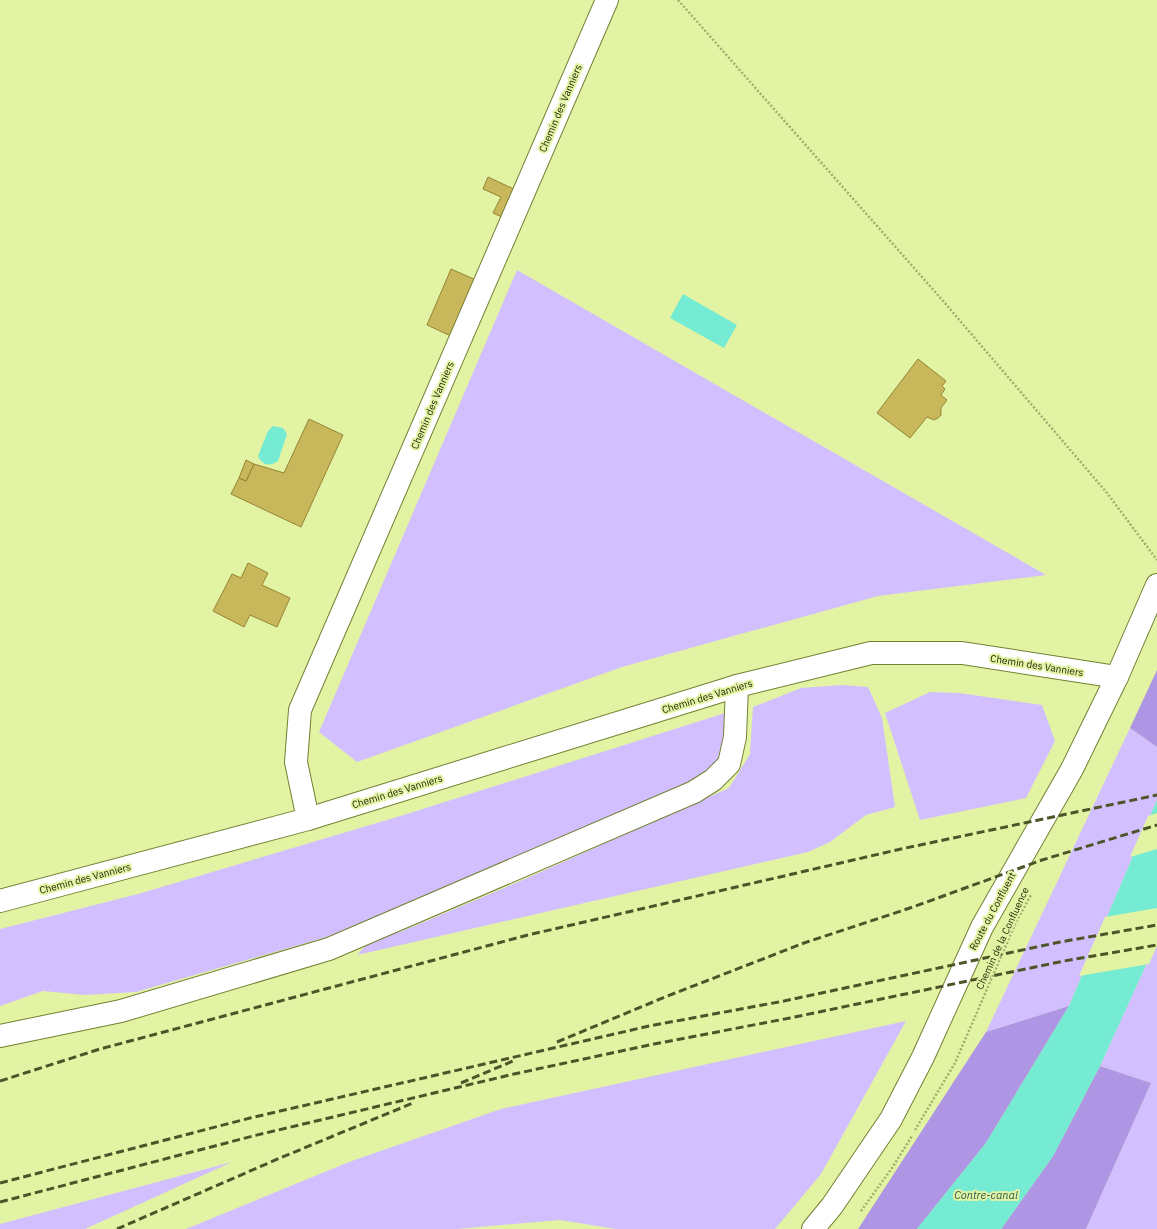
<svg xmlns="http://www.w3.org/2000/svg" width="1157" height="1229" viewBox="0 0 1157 1229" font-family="'IBM Plex Sans',sans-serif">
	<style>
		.green { fill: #d2bfff }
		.forest { fill: #ae96e4 }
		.water { fill: #74ebd2 }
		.pier { fill: #e3f3a4 }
		.building { fill: #c9b75c; stroke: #958433 }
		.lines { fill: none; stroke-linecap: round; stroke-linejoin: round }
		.minor-casing { stroke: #738033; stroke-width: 24 }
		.path { stroke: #a0ad6d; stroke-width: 2.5; stroke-dasharray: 2 2; stroke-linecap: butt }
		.minor { stroke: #fff; stroke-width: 22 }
		.rail { stroke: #4c5428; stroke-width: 3; stroke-dasharray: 8 4; stroke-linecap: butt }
		.labels { text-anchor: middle; stroke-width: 4; stroke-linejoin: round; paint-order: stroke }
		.street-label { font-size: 10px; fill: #1d2202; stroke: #e3f3a4 }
		.water-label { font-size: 11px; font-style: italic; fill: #295c51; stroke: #e3f3a4 }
	</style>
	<rect width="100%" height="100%" fill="#e3f3a4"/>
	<g class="green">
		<path d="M517 270 1046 575 878 596 622 667 357 762 319 732Z"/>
		<path d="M842 685 868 687 882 718 895 807 866 815 830 842 808 852 357 955 371 940 400 932 518 882 729 788 750 754 753 707 801 688Z"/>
		<path d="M930 692 959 693 1042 705 1055 741 1026 798 920 820 885 713Z"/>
		<path d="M725 713 724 758 704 776 337 934 136 992 85 995 43 991 0 1006V929L138 894 407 814Z"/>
		<path d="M1130 728 1157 747V800L1069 1006 986 1032Z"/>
		<path d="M1157 941V1229H1086L1151 1083 1100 1066Z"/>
		<path d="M906 1021 821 1174 775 1229H616L560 1220 457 1229H186L349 1162 501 1109Z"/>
		<path d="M232 1162 85 1229H0V1224Z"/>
	</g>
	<g class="forest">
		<path d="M1157 670V747L1130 728Z"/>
		<path d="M1069 1006 986 1143 917 1229H858L986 1032Z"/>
		<path d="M1100 1066 1151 1083 1086 1229H1001L1053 1156Z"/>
	</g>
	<g class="water">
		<path d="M683 294 737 325 724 348 670 318Z"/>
		<path d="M273 426 283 428 287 434 278 461C270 467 262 465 258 456L268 431Z"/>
		<path d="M1157 800V941L1100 1066 1053 1156 1001 1229H917L986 1143 1069 1006Z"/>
	</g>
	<g class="pier">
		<path d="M1157 813V849L1130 857 1148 816Z"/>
		<path d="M1157 908V946L1149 964 1079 976 1105 917Z"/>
	</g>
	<g class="building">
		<path d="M488 177 516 190 504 218 493 213 501 197 483 189Z"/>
		<path d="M451 269 476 280 451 336 427 325Z"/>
		<path d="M918 359 946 381 942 386 945 389 941 395 947 400 941 408V415L938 418 934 420 927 417 910 438 877 413Z"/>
		<path d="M309 419 343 435 301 527 231 494 239 478 246 481 254 464 284 473Z"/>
		<path d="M246 460 254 464 246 481 239 478Z"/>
		<path d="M248 563 268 573 262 585 290 598 277 627 250 615 244 627 213 611 232 574 241 578Z"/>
	</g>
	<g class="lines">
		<g class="minor-casing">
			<g id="minor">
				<path d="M308 819 296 762 300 710 607 0"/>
				<path d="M0 901 308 819 737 686 871 653H962L1117 677"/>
				<path d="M0 1036 121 1011 329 949 694 792 713 780 729 764 735 737 737 686"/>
				<path d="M813 1229 832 1206 891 1119 923 1057 982 927 1072 769 1117 677 1157 585"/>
			</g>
		</g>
		<g class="path">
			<path d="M678 0 944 302 1107 493 1157 560"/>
			<path d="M915 1130 955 1063 1016 922 1031 895"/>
			<path d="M861 1211 892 1168 912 1136"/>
		</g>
		<use href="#minor" class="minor"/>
		<g class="rail">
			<path d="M557 1042 665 997 804 943 913 907 1042 860 1157 825"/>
			<path d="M0 1081 100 1049 528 935 901 849 1157 795"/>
			<path d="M461 1083 513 1061"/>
			<path d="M0 1183 250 1118 649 1026 784 1001 1060 942 1157 925"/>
			<path d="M0 1202 253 1136 514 1074 654 1044 790 1018 1064 961 1157 945"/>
			<path d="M117 1229 280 1158 413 1103"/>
		</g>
	</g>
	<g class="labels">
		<g class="street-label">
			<text transform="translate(560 108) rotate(-67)" y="4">Chemin des Vanniers</text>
			<text transform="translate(432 405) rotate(-67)" y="4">Chemin des Vanniers</text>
			<text transform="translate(1037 665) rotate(9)" y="4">Chemin des Vanniers</text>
			<text transform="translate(707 696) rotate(-17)" y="4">Chemin des Vanniers</text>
			<text transform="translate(397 791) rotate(-17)" y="4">Chemin des Vanniers</text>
			<text transform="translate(85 878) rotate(-15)" y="4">Chemin des Vanniers</text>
			<text transform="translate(992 911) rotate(-62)" y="4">Route du Confluent</text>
			<text transform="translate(1002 938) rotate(-65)" y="4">Chemin de la Confluence</text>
		</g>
		<g class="water-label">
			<text x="986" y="1199">Contre-canal</text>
		</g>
	</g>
</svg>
